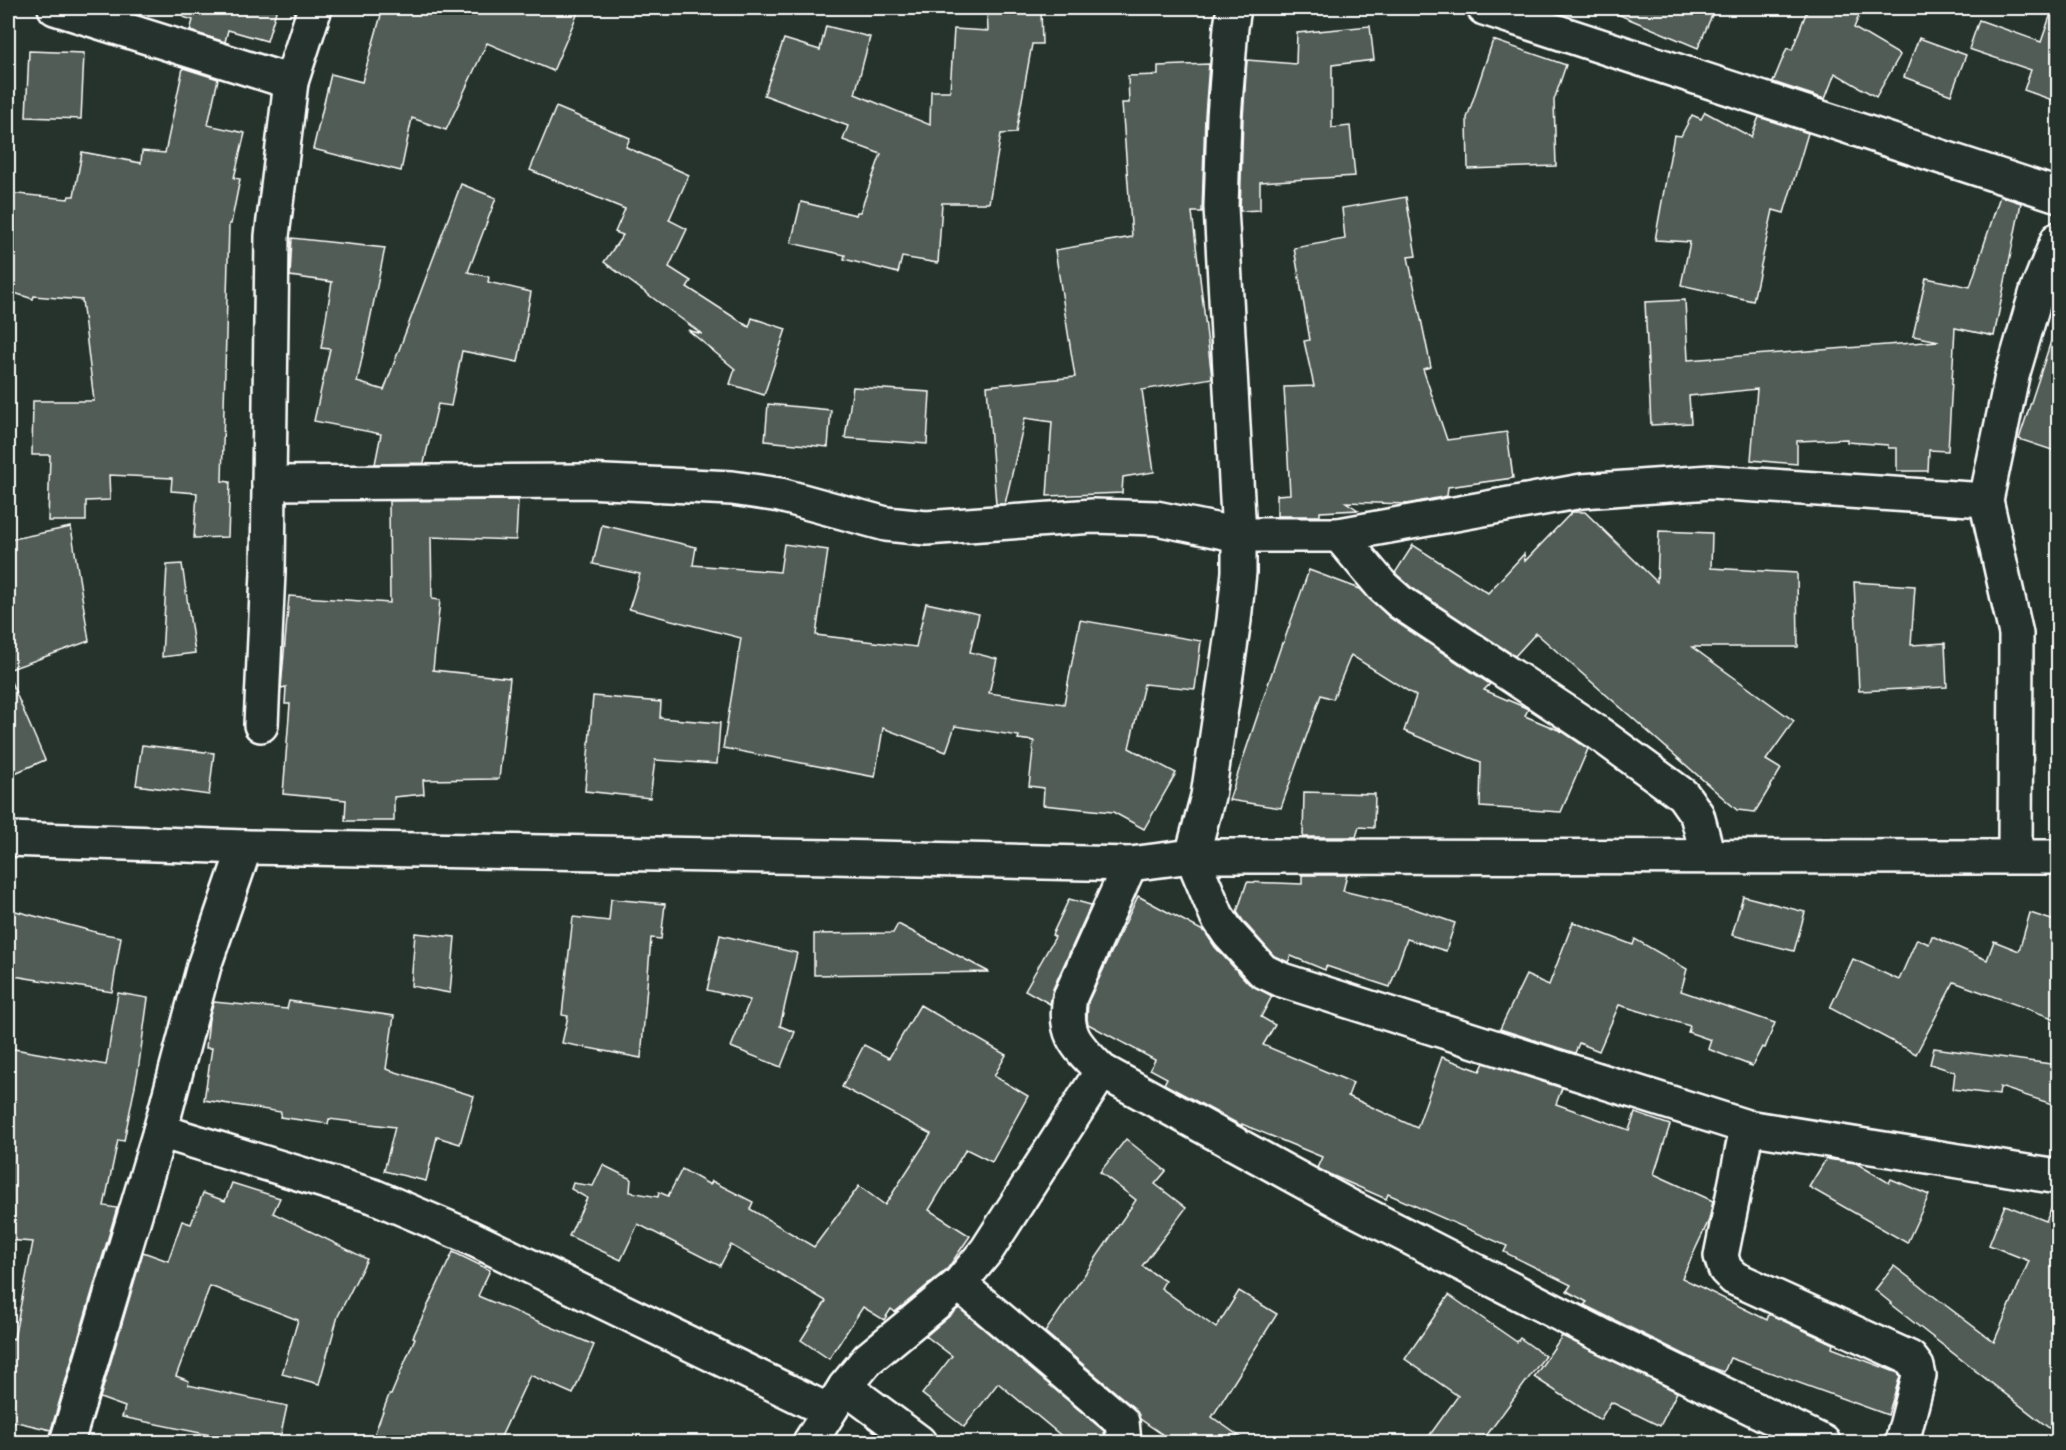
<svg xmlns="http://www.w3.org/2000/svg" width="2066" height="1450" viewBox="0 0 2066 1450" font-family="Itim,sans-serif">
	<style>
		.building { fill: #515c57; stroke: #fff; stroke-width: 1.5 }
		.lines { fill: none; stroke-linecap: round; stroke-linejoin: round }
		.minor-casing { stroke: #fff; stroke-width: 38 }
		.major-casing { stroke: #fff; stroke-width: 38 }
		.minor { stroke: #26332d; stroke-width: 33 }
		.major { stroke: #26332d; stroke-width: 33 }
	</style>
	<rect width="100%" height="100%" fill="#26332d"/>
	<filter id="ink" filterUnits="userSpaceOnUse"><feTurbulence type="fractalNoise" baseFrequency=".0167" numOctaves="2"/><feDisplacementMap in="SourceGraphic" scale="12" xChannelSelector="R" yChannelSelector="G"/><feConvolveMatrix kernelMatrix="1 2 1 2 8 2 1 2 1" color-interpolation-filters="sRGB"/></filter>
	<g filter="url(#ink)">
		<g class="building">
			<path d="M184 8H277L267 41 228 30 225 42 190 31 193 20 183 17Z"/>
			<path d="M383 8H580L553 71 487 43 446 130 412 118 401 171 313 149 331 74 362 82Z"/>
			<path d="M987 8H1041L1042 44H1032L1016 133 1001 134 989 203H942L938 263 902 257 898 273 844 259 845 255 791 243 801 202 856 215 857 212H860L881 154 843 140 848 126 764 95 784 39 820 50 826 26 870 37 855 94 930 125 931 91H950L954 29 988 31Z"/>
			<path d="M1603 8H1715L1698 48Z"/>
			<path d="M1808 8H1862L1854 28 1900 55 1876 97 1835 73 1825 99 1773 82 1787 48 1792 50Z"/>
			<path d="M2053 8H2058V102L2024 90 2031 70 1969 49 1979 20 2041 42Z"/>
			<path d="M1370 26 1374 60 1332 65V128L1350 126 1355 176 1260 182V210L1240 211 1243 118 1247 60 1296 64 1297 33Z"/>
			<path d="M1919 38 1966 55 1951 95 1904 77Z"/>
			<path d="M1493 40 1566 65 1554 100 1556 166 1468 169 1467 118Z"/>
			<path d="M29 51 84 53 81 119 26 117Z"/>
			<path d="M1209 64 1205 116 1202 212H1192L1212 378 1142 390 1154 472 1123 477 1122 493 1047 496 1052 422 1025 418 1005 504H996L987 386 1075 377 1055 250 1132 237 1122 103H1129L1128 76 1158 75V66Z"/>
			<path d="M183 68 218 79 208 125 245 133 234 178 240 179 231 224H229L222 481 230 482 228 537 194 538 197 493 171 491 172 478 109 475 110 500 86 501V521H48L50 455H32L33 401H94L82 300 34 296 33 299 8 291V193L68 199 69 196H74L82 152 141 163 142 151 165 153Z"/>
			<path d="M556 107 630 138 626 147 689 175 669 220 687 229 669 267 691 281 687 287 749 327 752 318 786 329 764 395 730 384 735 369 688 330 702 334 604 262 623 235 615 232 625 209 530 170Z"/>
			<path d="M1705 112 1751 137 1759 117 1808 133 1784 213 1773 210 1753 301 1681 285 1690 242 1655 240 1674 135 1681 136 1692 115 1701 119Z"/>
			<path d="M461 184 496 198 468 272 489 277 488 282 531 292 518 362 462 351 451 406 438 404 424 463 375 464 381 434 314 421 330 349 321 348 332 282 290 276 292 238 385 248 357 382 384 390Z"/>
			<path d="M2000 196 2021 203 1994 336 1955 328 1948 451 1929 450 1928 471H1897V448H1888V445L1847 442V439L1797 441V464L1751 460 1757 389 1689 396 1691 423 1651 425 1645 302 1685 300 1688 360 1939 341 1913 336 1926 278 1970 287Z"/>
			<path d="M1406 197 1416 256 1408 257 1431 367 1423 369 1447 440 1507 432 1513 478 1448 487 1447 496 1407 504 1346 502 1358 510 1320 512V516H1277V495L1290 494 1284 387 1314 386 1304 341 1310 340 1294 248 1345 239 1342 208Z"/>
			<path d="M2052 338 2058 339V452L2019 439Z"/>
			<path d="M853 387 930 392 927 444 845 438Z"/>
			<path d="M768 404 831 410 828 447 765 441Z"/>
			<path d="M518 500 516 540 431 537 432 599 440 600 433 670 510 678 499 779 423 780 424 794 394 797V821H345L346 800 283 794 290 704H285L286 687 281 688 289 596 390 603 389 501Z"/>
			<path d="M1572 512H1585L1657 582 1659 531 1712 533 1711 568 1797 573 1798 647H1692L1794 721 1766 760 1781 769 1755 812 1737 810 1536 633 1515 656 1411 587 1395 573 1413 545 1488 593 1524 554 1525 561Z"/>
			<path d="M602 525 696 547 693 565 780 572 784 544 828 550 816 635 916 647 926 603 979 614 970 652 997 659 989 693 1064 704 1080 620 1201 641 1195 689 1144 684 1129 748 1176 773 1144 829 1113 812 1043 805 1044 788 1029 786 1034 741 1018 739 1019 736 955 726 946 752 883 728 875 777 723 748 741 638 629 609 640 574 593 564Z"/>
			<path d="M71 527 89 641 8 670V540Z"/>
			<path d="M182 564 195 653 162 657 167 565Z"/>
			<path d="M1309 570 1360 589 1390 618 1490 684 1484 690 1524 707 1528 709 1525 716 1563 732 1588 749 1561 812 1480 807 1481 762 1404 731 1416 696 1351 655 1333 699 1321 695 1281 808 1229 800 1282 643 1283 644Z"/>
			<path d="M1854 582 1915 586 1911 645 1945 643 1947 687 1859 691Z"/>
			<path d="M8 675 45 760 8 776Z"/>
			<path d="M593 696 661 702 660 718 720 723 717 764 655 760 650 798 585 791Z"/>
			<path d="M142 745 214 753 209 795 136 785Z"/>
			<path d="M1304 792 1375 794 1374 828 1359 827 1356 837H1303Z"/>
			<path d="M1302 875H1347L1343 891 1409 907 1455 923 1446 951 1407 939 1390 987 1326 966 1325 970 1291 956 1288 962 1274 956 1244 922 1237 912 1247 882 1302 884Z"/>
			<path d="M1138 896 1205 932 1215 947 1249 984 1272 996 1261 1017 1275 1025 1263 1045 1353 1083 1348 1096 1417 1128 1442 1057 1480 1071 1484 1063 1562 1088 1556 1104 1629 1130 1635 1113 1670 1125 1654 1174 1713 1201 1709 1220 1682 1278 1767 1320 1769 1314 1833 1344 1832 1348 1898 1373 1900 1376 1888 1415 1730 1358 1724 1372 1708 1366 1584 1305 1587 1302 1567 1291 1571 1285 1504 1252 1507 1246 1388 1194 1386 1199 1329 1174 1317 1168 1322 1157 1242 1124V1126L1164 1084 1167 1078 1150 1069 1155 1060 1088 1024 1087 1019 1088 1002Z"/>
			<path d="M1743 896 1805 912 1794 951 1732 935Z"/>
			<path d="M611 899 665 904 661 939 651 938 641 1058 562 1043 568 1016 562 1015 573 917 609 921Z"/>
			<path d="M1069 899 1091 905 1053 989 1050 1004 1025 990 1055 937 1052 935Z"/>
			<path d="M8 909 99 933 121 937 112 992 8 975Z"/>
			<path d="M2030 913 2058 922V1020L1954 982 1916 1054 1830 1008 1853 959 1899 980 1917 939 1929 944 1932 936 1987 960 1994 941 2019 951Z"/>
			<path d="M1573 922 1633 945 1635 939 1687 969 1681 991 1775 1023 1765 1048 1762 1047 1752 1066 1708 1049 1711 1040 1688 1032 1690 1026 1619 1005 1599 1051 1579 1043 1575 1053 1500 1029 1526 975 1549 985Z"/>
			<path d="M898 924 989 972 814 975V934L893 933Z"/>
			<path d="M415 933 455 937 450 993 411 986Z"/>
			<path d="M720 935 797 953 780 1026 795 1032 781 1067 731 1047 750 1000 707 990Z"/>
			<path d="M118 993 148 998 138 1071 124 1141 118 1140 104 1206 117 1208 51 1430 8 1420V1337L14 1339 33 1242 8 1240V1048L106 1065Z"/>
			<path d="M289 1001 394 1016 386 1069 474 1096 460 1144 437 1137 426 1181 384 1171 395 1127 329 1119 328 1124 280 1117 281 1112 204 1100 212 1048H206L209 1018 214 1002 287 1009Z"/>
			<path d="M920 1005 1006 1055 994 1076 1028 1096 992 1162 966 1149 929 1210 970 1236 948 1268 895 1312 891 1309 884 1320 863 1307 829 1359 801 1340 826 1301 731 1245 720 1266 638 1224 621 1260 569 1236 587 1198 571 1189 573 1183 593 1186 603 1165 631 1179 630 1192 658 1197 659 1192 668 1196 682 1169 710 1185 712 1181 753 1202 750 1209 814 1247 859 1186 885 1205 931 1134 842 1087 864 1045 889 1058Z"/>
			<path d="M1934 1048 2058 1065V1106L2000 1087 1999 1095 1953 1089 1955 1072 1930 1064Z"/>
			<path d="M1126 1139 1166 1171 1155 1184 1186 1208 1142 1266 1165 1281 1161 1288 1216 1328 1239 1291 1277 1314 1212 1417 1249 1443H1175L1140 1419 1134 1408 1045 1332 1136 1200 1100 1172Z"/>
			<path d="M1826 1159 1856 1163 1889 1183 1891 1179 1929 1195 1907 1243 1809 1187Z"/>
			<path d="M232 1183 280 1198 273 1213 367 1259 338 1316 319 1384 282 1374 298 1320 210 1286 176 1376 189 1381 188 1385 287 1406 279 1443H249L122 1417 125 1407 100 1398 143 1252 168 1261 182 1221 191 1224 203 1193 225 1201Z"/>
			<path d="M2057 1195H2058V1435L1890 1304 1891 1303 1875 1290 1894 1266 1994 1342 2029 1261 1989 1245 2005 1205 2046 1221Z"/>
			<path d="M453 1252 490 1270 478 1296 594 1345 573 1394 530 1375 498 1443H371L389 1395H391L415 1338 413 1337Z"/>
			<path d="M1449 1295 1517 1342 1520 1338 1545 1356 1481 1443H1424L1458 1396 1405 1359Z"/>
			<path d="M959 1308 1104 1431 1105 1441 1103 1443H1070L998 1383 964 1427 922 1394 952 1356 926 1336Z"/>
			<path d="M1562 1336 1677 1392 1660 1426 1611 1402 1600 1420 1534 1377Z"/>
		</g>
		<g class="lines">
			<g class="minor-casing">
				<g id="minor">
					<path d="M55 8 291 82"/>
					<path d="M1234 8 1231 27 1224 117 1221 207 1239 535V572L1234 620 1208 796 1192 856 1217 916 1229 934 1263 971 1282 980 1747 1127 1721 1256 1725 1269 1734 1278 1910 1358 1917 1367 1919 1376 1902 1442"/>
					<path d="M1484 8 2058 195"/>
					<path d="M269 483 585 481 732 488 780 495 886 524 926 528 1093 516 1156 518 1239 535H1339L1582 491 1711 482 1986 500"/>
					<path d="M1339 535 1382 586 1400 602 1598 733 1683 795 1697 815 1708 856"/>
					<path d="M261 725 268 572 272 236 291 82 315 8"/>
					<path d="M2015 856 2016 634 1986 500 2012 376 2037 291 2058 239"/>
					<path d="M1130 864 1070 997C1063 1035 1077 1046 1102 1071L1352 1208 1601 1335 1823 1442"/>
					<path d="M1747 1127 2058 1177"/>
					<path d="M160 1131 373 1196 465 1235 829 1411"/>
					<path d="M959 1284 1122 1422 1124 1442"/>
					<path d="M845 1387 919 1442"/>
					<path d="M67 1442 160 1131 204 966 245 847"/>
					<path d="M810 1442 845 1387 868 1359 959 1284 987 1250 1102 1071"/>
				</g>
			</g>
			<g class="major-casing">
				<path id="major" d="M8 839 245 847 832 857 1130 864 1192 856 2058 857"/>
			</g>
			<use href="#minor" class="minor"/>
			<use href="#major" class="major"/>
		</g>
	</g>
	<rect width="2066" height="1450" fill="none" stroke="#26332d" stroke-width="30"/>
	<rect x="15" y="15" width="2036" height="1420" fill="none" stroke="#fff" stroke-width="2" filter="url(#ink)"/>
</svg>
